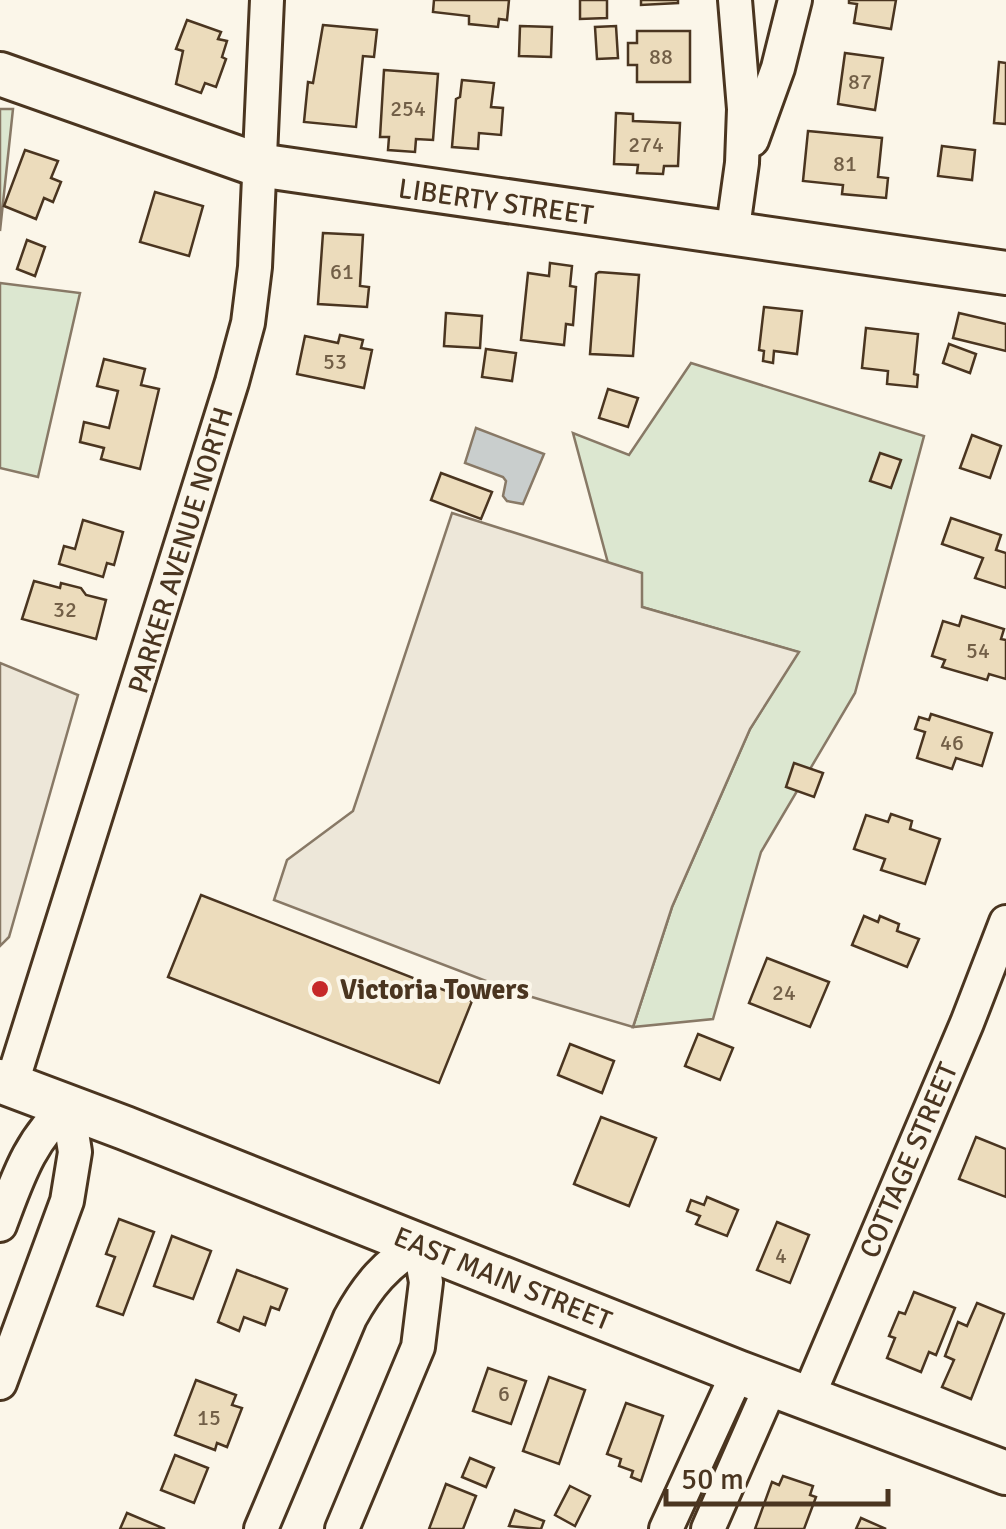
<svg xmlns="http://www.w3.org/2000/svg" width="1006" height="1529" viewBox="0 0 1006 1529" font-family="Signika,sans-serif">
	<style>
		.green { fill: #dce7d0; stroke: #887966; stroke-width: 2.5 }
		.parking { fill: #ede7d9; stroke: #887966; stroke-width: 2.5 }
		.water { fill: #c9cecd; stroke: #887966; stroke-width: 2.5 }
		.building { fill: #ecdcbc; stroke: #4a3520; stroke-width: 2.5 }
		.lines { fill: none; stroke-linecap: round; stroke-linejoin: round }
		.minor-casing { stroke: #4a3520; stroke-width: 38 }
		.major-casing { stroke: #4a3520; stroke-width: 48 }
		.minor { stroke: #fbf6e9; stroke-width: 32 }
		.major { stroke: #fbf6e9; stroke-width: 42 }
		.poi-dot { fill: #c62828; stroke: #fbf6e9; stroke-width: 4 }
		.labels { text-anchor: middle; stroke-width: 8; stroke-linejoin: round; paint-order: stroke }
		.number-label { font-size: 22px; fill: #725f47 }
		.street-label { font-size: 28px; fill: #4a3520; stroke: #fbf6e9 }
		.poi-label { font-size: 28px; font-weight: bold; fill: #4a3520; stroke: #fbf6e9; text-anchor: start }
	</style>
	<rect width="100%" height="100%" fill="#fbf6e9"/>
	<g class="green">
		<path d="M0 109H13L0 231Z"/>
		<path d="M0 283 80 293 38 477 0 468Z"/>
		<path d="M691 363 924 436 855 693 761 852 713 1019 633 1027 672 907 750 729 798 652 642 607 641 573 608 563 573 433 629 455Z"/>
	</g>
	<g class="parking">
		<path d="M452 513 642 573V607L799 652 750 729 672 907 633 1027 515 992 274 900 287 860 353 811Z"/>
		<path d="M0 663 78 695 9 937 0 946Z"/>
	</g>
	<path class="water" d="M476 428 544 454 523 504 507 501 503 496 506 481 503 477 465 463Z"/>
	<g class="building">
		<path d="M434 0H509L507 20 499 19 498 27 469 24V16L433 12Z"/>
		<path d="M580 0H607V18L580 19Z"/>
		<path d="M641 0H678V3L641 5Z"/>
		<path d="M849 0H896L891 29 854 23 857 4 849 3Z"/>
		<path d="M187 20 221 32 218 39 227 41 222 57 226 59 216 87 205 83 201 93 176 84 183 51 176 49Z"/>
		<path d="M323 25 377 30 374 57 363 56 356 127 304 122 308 82 313 83Z"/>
		<path d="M520 26 552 27 551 57 519 56Z"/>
		<path d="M616 26 618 58 597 59 595 27Z"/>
		<path d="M637 31H690V82H637V65H628V43H637Z"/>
		<path d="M845 53 883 58 875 110 838 104Z"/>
		<path d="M999 62 1006 63V124L994 123Z"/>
		<path d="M384 70 438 74 433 140 416 139 415 152 388 150 389 137H380Z"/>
		<path d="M462 80 494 83 491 107 503 108 501 135 479 133 478 149 452 147 456 99 460 97Z"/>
		<path d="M616 113 633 114V121L680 123 678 166H664L663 174 637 173 638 165 614 164Z"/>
		<path d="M808 131 882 138 878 177 888 178 886 198 842 194 843 185 803 181Z"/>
		<path d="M942 146 975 150 972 180 938 176Z"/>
		<path d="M25 150 58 161 51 178 61 182 53 202 44 198 36 219 4 206Z"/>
		<path d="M155 192 203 206 189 256 140 242Z"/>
		<path d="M323 233 363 235 360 286 369 287 367 307 318 304Z"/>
		<path d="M27 240 45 247 35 276 17 269Z"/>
		<path d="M550 263 572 266 570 286 576 287 573 325 566 324 564 345 521 340 528 273 549 276Z"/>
		<path d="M599 272 639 275 633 356 590 354 596 274Z"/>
		<path d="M764 307 802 311 797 354 774 351 773 363 763 361 764 351 759 350Z"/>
		<path d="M446 313 482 316 480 348 444 346Z"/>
		<path d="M959 313 1006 324V351L953 338Z"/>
		<path d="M866 328 918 334 914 374 918 375 917 387 887 384 888 371 862 368Z"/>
		<path d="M340 335 363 340 361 348 372 350 364 388 297 374 305 336 338 343Z"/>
		<path d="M949 344 976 354 970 373 943 363Z"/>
		<path d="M486 349 516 353 512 381 482 377Z"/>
		<path d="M104 359 145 369 141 385 159 389 140 469 101 459 104 448 80 442 84 422 109 428 118 391 97 386Z"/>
		<path d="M608 389 638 398 628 427 599 418Z"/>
		<path d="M972 435 1001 446 990 478 960 468Z"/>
		<path d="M880 453 901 460 891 488 870 481Z"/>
		<path d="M441 473 492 492 481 519 431 500Z"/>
		<path d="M951 518 1001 535 996 550 1006 553V588L975 578 983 558 942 544Z"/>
		<path d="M83 520 123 532 114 565 107 563 103 577 59 564 64 546 75 549Z"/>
		<path d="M34 581 60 588 61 583 81 588 86 595 106 600 96 639 22 619Z"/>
		<path d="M962 616 1004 629 1001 639 1006 640V679L989 674 987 680 942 667 945 660 932 656 943 621 959 626Z"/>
		<path d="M931 714 992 733 982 766 956 758 952 769 917 758 925 732 915 729 919 717 929 720Z"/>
		<path d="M794 763 823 773 814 797 786 787Z"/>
		<path d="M891 814 912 821 910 829 940 839 925 884 881 870 885 859 854 849 866 815 888 822Z"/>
		<path d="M201 895 472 1001 439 1083 168 977Z"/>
		<path d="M864 916 878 922 880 916 899 924 897 931 919 939 907 967 852 945Z"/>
		<path d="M767 958 829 982 810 1027 749 1003Z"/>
		<path d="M698 1034 733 1048 720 1080 685 1066Z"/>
		<path d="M570 1044 614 1061 602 1093 558 1075Z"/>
		<path d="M601 1117 656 1138 629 1206 574 1184Z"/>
		<path d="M976 1137 1006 1149V1197L959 1179Z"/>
		<path d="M707 1197 738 1210 727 1236 696 1224 700 1216 687 1211 691 1200 704 1205Z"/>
		<path d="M119 1219 154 1232 123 1315 97 1306 115 1257 106 1254Z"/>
		<path d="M777 1222 809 1235 790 1283 757 1270Z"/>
		<path d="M172 1236 211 1251 193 1299 154 1286Z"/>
		<path d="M237 1270 287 1289 279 1310 271 1307 265 1325 244 1317 239 1331 218 1322Z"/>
		<path d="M914 1292 955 1308 936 1355 929 1352 921 1372 887 1358 895 1338 889 1336 899 1312 905 1314Z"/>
		<path d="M977 1303 1004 1314 971 1399 942 1387 954 1360 945 1356 958 1322 967 1326Z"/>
		<path d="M488 1368 526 1381 511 1424 473 1411Z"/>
		<path d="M549 1377 585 1390 559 1464 523 1451Z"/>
		<path d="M196 1380 236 1395 232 1405 242 1408 227 1447 217 1443 215 1450 175 1435Z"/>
		<path d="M626 1403 663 1416 641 1481 631 1477 633 1471 619 1466 621 1459 607 1454Z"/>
		<path d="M175 1455 208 1468 194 1503 161 1490Z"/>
		<path d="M470 1458 494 1468 486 1487 462 1477Z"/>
		<path d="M783 1476 813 1486 810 1495 816 1497 804 1529H755L772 1482 779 1485Z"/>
		<path d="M446 1484 476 1496 463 1529H429Z"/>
		<path d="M570 1486 590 1496 575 1526 555 1515Z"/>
		<path d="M515 1510 544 1521 541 1529 509 1526Z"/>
		<path d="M127 1513 165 1529H120Z"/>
		<path d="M861 1518 886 1529H856Z"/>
	</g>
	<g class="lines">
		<g class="minor-casing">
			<g id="minor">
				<path d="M752 140 778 68 795 0"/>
				<path d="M732 235 742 163 744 109 735 0"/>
				<path d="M11 1086 232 382 248 323 255 267 267 0"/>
				<path d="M0 1225C17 1180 30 1138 68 1107L75 1152 67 1201 0 1383"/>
				<path d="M808 1397 967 1023 1006 922"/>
				<path d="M261 1529 350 1318C368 1285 386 1264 419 1244L426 1282 418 1347 342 1529"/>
				<path d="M666 1529 738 1372"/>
				<path d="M708 1529 772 1383"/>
			</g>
		</g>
		<g class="major-casing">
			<g id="major">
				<path d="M0 74 258 165 1006 273"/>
				<path d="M0 1081 125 1128 738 1372 1006 1473"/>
			</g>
		</g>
		<use href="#minor" class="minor"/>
		<use href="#major" class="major"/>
	</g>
	<circle class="poi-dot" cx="320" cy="989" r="10"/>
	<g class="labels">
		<g class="number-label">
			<text x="661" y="64">88</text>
			<text x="860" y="89">87</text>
			<text x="408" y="116">254</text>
			<text x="646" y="152">274</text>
			<text x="845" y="171">81</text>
			<text x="342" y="279">61</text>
			<text x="335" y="369">53</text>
			<text x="65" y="617">32</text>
			<text x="978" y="658">54</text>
			<text x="952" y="750">46</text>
			<text x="784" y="1000">24</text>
			<text x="781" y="1263">4</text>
			<text x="504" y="1401">6</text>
			<text x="209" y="1425">15</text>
		</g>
		<g class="street-label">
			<text transform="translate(496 201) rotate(8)" y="10">LIBERTY STREET</text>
			<text transform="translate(180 550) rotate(-73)" y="10">PARKER AVENUE NORTH</text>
			<text transform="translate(908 1160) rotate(-67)" y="10">COTTAGE STREET</text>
			<text transform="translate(503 1278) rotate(22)" y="10">EAST MAIN STREET</text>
		</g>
		<g class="poi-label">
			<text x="340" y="999">Victoria Towers</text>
		</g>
	</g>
	<path d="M666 1489v15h222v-15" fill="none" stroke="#4a3520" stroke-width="5"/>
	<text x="681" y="1489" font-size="30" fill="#4a3520" stroke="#fbf6e9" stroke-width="8" paint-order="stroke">50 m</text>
</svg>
